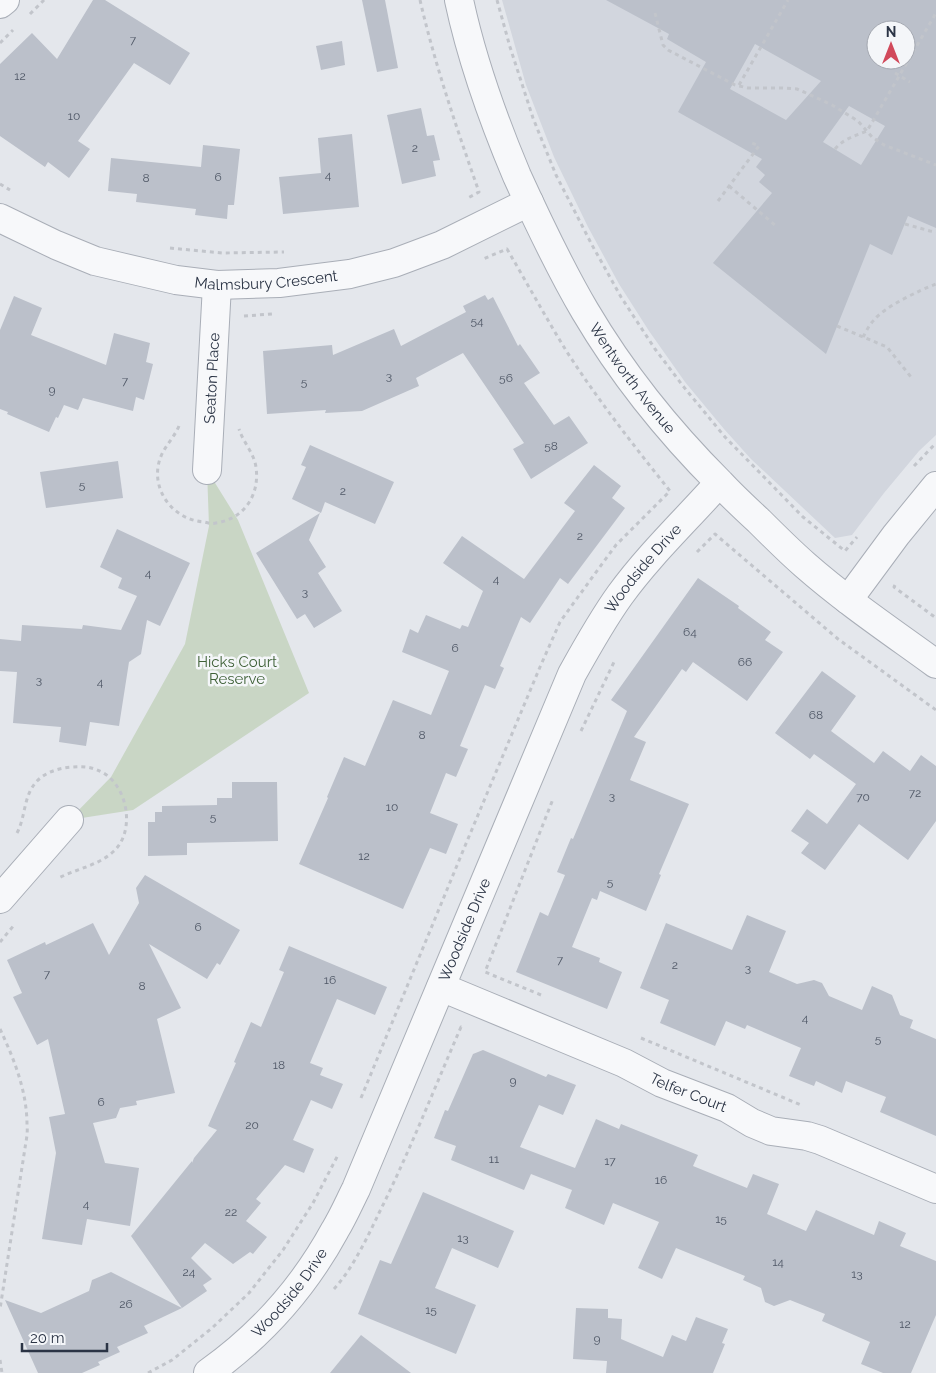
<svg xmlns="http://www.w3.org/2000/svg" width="936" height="1373" viewBox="0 0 936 1373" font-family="Raleway,sans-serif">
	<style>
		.built { fill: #d2d6de; fill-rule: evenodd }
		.green { fill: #c9d6c5 }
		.building { fill: #bbc0ca; fill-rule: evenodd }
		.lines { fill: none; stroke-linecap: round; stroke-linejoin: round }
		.street-casing { stroke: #a9aeb7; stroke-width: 30 }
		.path { stroke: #c2c5cb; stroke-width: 3; stroke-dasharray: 4 4; stroke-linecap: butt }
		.street { stroke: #f7f8fa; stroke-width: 28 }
		.labels { text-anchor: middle; stroke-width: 5; stroke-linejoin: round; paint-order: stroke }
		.number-label { font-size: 12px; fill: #4f5766 }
		.street-label { font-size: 15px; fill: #2b3445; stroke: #f4f6f9 }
		.park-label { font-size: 15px; fill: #3f6138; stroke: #f4f6f9 }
	</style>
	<rect width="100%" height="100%" fill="#e4e7ec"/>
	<path class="built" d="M502 0H936V435L919 451 884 493 852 535 835 538 751 459 724 429 685 382 649 331 619 284 588 227 554 157 526 85ZM876 30H906V60H876Z"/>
	<path class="green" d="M207 470 238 520 309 693 133 810 69 820 111 777 185 644 209 526Z"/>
	<g class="building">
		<path d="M93 0H105L190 53 170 85 134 63 78 141 90 149 69 178 48 162 45 167 0 136V64L32 33 57 59Z"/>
		<path d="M362 0H385L398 68 377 72Z"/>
		<path d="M606 0H936V228L908 216 892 255 870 244 826 354 713 263 772 193 759 182 765 175 756 167 762 159 678 112 706 62 667 39 669 34ZM876 30H906V60H876ZM755 44 821 81 786 120 730 89ZM849 106 885 126 861 165 823 142Z"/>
		<path d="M342 41 345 65 321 70 316 46Z"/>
		<path d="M421 108 427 136 434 135 440 160 433 161 436 176 402 184 387 115Z"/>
		<path d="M352 134 359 207 283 214 279 177 321 173 318 138Z"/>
		<path d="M203 145 240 149 234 205H228L227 219 195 215 196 209 136 202 137 194 108 191 111 158 201 167Z"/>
		<path d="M485 295 488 300 493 297 518 346 520 344 540 373 524 383 554 425 569 416 588 443 531 479 513 449 524 443 463 353 416 378 419 386 362 411 325 413 326 410 267 414 263 351 332 345 333 355 394 329 401 346 466 312 463 306Z"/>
		<path d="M14 296 42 308 31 335 106 365 114 333 150 343 146 362 153 364 144 400 136 397 133 411 83 398 78 410 64 405 58 418 56 417 49 432 7 414 8 412 0 409V330Z"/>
		<path d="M310 445 394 482 375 524 325 502 321 513 292 499 306 467 301 465Z"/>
		<path d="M118 461 123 498 46 508 40 472Z"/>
		<path d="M594 465 621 486 612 498 625 508 568 584 560 578 530 623 521 617 500 666 504 668 495 689 485 685 460 746 468 749 456 777 446 773 430 813 458 824 446 854 430 848 403 909 299 864 328 798 327 797 344 757 365 766 393 700 431 715 449 671 402 652 410 629 418 633 426 615 460 629 462 625 468 627 483 591 443 563 462 536 524 579 575 511 564 503Z"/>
		<path d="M320 513 309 540 326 567 318 573 342 611 314 628 305 614 297 619 256 553Z"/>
		<path d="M117 529 190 563 160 626 147 620 141 654 129 662 119 726 90 722 86 746 59 742 61 727 13 723 17 672 0 671V639L21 641 22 625 82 629 83 625 121 630 137 596 118 588 122 578 100 567Z"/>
		<path d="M698 578 739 606 738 608 771 632 765 640 783 652 747 701 693 662 686 672 682 669 634 737 646 742 630 780 689 804 659 874 661 875 646 911 600 891 597 900 592 898 572 947 600 958 599 962 622 972 607 1009 516 972 540 912 548 916 565 875 557 872 571 838 573 839 587 806 627 711 611 700Z"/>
		<path d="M822 671 856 696 831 731 874 763 883 751 910 771 921 755 936 766V821L908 860 859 824 825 870 801 853 809 843 791 831 807 809 827 824 856 784 814 754 810 759 775 733Z"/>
		<path d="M232 782H277L278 841 187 843V855L148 856V822H155V812H162V806L217 805V798H232Z"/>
		<path d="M145 875 240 930 220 965 217 963 207 979 149 944 181 1008 157 1019 175 1093 136 1101 137 1105 120 1108 116 1118 93 1123 105 1163 139 1168 130 1226 87 1219 82 1245 42 1239 56 1153 49 1117 65 1114 48 1039 37 1045 13 997 22 993 7 960 45 942 46 945 93 923 109 955 139 903 136 888Z"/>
		<path d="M747 915 786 931 769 972 797 984 814 980 822 983 829 996 862 1010 872 986 892 995 900 1015 913 1020 910 1028 936 1039V1136L880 1112 886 1097 846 1081 842 1093 816 1081 814 1086 789 1076 801 1048 747 1025 745 1029 726 1021 715 1046 660 1023 669 1000 640 988 666 923 732 950Z"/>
		<path d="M289 946 387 987 375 1015 337 999 310 1063 323 1068 320 1075 343 1084 332 1109 311 1100 293 1140 314 1149 304 1173 285 1165 256 1199 261 1203 246 1221 267 1237 253 1254 250 1252 233 1264 205 1243 191 1258 212 1279 203 1285 207 1291 182 1308 144 1326 148 1333 117 1347 120 1352 98 1362 100 1365 82 1373H38L5 1300 41 1313 89 1291 92 1280 111 1272 182 1308 131 1236 192 1161V1163L194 1158 217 1130 208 1126 236 1063 234 1062 251 1022 261 1027 284 972 279 970Z"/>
		<path d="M483 1050 546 1077 548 1074 576 1085 563 1115 539 1105 520 1147 575 1168 596 1119 619 1129 621 1124 698 1155 693 1166 747 1188 753 1174 779 1184 767 1214 806 1231 816 1210 874 1235 879 1221 906 1233 900 1246 936 1261V1315L911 1373H883L861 1364 870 1342 822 1321 825 1314 790 1300 774 1306 765 1302 761 1288 743 1280 745 1276 676 1248 662 1279 638 1268 659 1222 613 1203 604 1225 565 1208 572 1190 531 1174 524 1190 451 1160 456 1146 434 1138 445 1110 448 1111 473 1054Z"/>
		<path d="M423 1192 514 1231 498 1268 452 1248 435 1288 476 1305 456 1354 358 1314 380 1260 391 1264Z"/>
		<path d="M576 1308 608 1309V1318L622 1319 621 1339 663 1357 672 1335 686 1341 696 1317 728 1329 722 1343 725 1344 713 1373H606L607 1361 573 1359Z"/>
		<path d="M361 1335 411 1373H330Z"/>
	</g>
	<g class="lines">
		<g class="street-casing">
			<g id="street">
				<path id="s1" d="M459 0C472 61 493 119 517 176 538 222 559 267 585 311 621 372 670 433 720 483 732 496 746 509 759 521 774 536 789 551 805 565 846 601 892 632 936 664"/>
				<path d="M0 4 5 0"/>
				<path id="s2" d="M0 218 56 245 95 261 176 280 217 285 279 283 350 274 394 263 442 245 529 202"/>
				<path id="s3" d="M207 470 217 285"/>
				<path d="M848 600 896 535 936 486"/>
				<path d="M0 899 69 820"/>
				<path id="s4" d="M441 987 624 1063 662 1083 727 1108 752 1123 771 1131 807 1136 820 1140 936 1189"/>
				<path id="s5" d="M208 1373C260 1336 304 1287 335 1230 343 1217 349 1203 356 1189L572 674C587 647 602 620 620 595 649 555 686 520 719 483"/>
			</g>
		</g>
		<g class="path">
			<path d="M420 0C435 65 457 129 479 192L466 199"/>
			<path d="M497 0 510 47 533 118 556 175 592 245 621 297 655 349 683 386 725 437 803 517 845 551 857 537"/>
			<path d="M655 13 663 45 668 50 735 85 748 88H783L797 89 804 92 832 105 858 121 872 137 884 145 936 165"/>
			<path d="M30 14 44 0"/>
			<path d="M0 43 13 30"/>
			<path d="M895 73 910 82"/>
			<path d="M739 85 788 0"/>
			<path d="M835 149C843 139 855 136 867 131L936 13"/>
			<path d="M0 184 10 190"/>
			<path d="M729 186 776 226"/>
			<path d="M718 201 759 146 752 143"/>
			<path d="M905 224 930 231 936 232"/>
			<path d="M170 248 222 253 284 252"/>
			<path d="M244 316 272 314"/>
			<path d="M837 326 887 347 911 377"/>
			<path d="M863 337C866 332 869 325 874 320 884 307 920 290 936 284"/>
			<path d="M179 426C172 442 161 448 158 467 154 495 176 520 204 522 208 523 212 524 216 523 244 519 260 495 256 467 254 453 243 442 239 429"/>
			<path d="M914 466 936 443"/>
			<path d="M697 552 715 534 838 639 936 710"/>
			<path d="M895 585 894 587 936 618"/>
			<path d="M581 731 615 660"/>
			<path d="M17 833C26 816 23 796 37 781 46 772 59 768 72 767 84 766 94 767 105 774 128 789 135 831 114 851 98 866 75 869 57 879"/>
			<path d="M0 942 15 924"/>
			<path d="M541 995 485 972 553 799"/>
			<path d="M0 1029C14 1059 27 1091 27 1125 28 1133 26 1141 25 1148L0 1309"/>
			<path d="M641 1038 801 1105"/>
			<path d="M361 1098 465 846 540 667 560 622 591 579 616 545 670 491C634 446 598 400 567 352 546 318 527 283 507 249L483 259"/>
			<path d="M334 1289C353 1268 367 1238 379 1213 409 1153 434 1089 461 1027L463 1028"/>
			<path d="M0 1360 2 1373"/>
			<path d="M148 1373 172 1360 212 1328 249 1293 283 1250 313 1203 338 1155"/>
		</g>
		<use href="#street" class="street"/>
	</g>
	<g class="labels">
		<g class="number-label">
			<text x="133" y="44">7</text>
			<text x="20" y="80">12</text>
			<text x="74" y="120">10</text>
			<text x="415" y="152">2</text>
			<text x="328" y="179">4</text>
			<text x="218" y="181">6</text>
			<text x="146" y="182">8</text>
			<text x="477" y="325">54</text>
			<text x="389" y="380">3</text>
			<text x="506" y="382">56</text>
			<text x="125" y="385">7</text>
			<text x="304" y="386">5</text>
			<text x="52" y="394">9</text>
			<text x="551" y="450">58</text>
			<text x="82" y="489">5</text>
			<text x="343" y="495">2</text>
			<text x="580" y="540">2</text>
			<text x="148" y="577">4</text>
			<text x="496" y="583">4</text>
			<text x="305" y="596">3</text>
			<text x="690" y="636">64</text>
			<text x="455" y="652">6</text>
			<text x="745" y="666">66</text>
			<text x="39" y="684">3</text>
			<text x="100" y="686">4</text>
			<text x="816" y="719">68</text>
			<text x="422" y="739">8</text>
			<text x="915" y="797">72</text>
			<text x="612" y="800">3</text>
			<text x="863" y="801">70</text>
			<text x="392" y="811">10</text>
			<text x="213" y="821">5</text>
			<text x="364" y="860">12</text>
			<text x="610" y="886">5</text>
			<text x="198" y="931">6</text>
			<text x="560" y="964">7</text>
			<text x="675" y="969">2</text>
			<text x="748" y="972">3</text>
			<text x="47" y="978">7</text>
			<text x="330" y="984">16</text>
			<text x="142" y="990">8</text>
			<text x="805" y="1022">4</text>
			<text x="878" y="1043">5</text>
			<text x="279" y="1069">18</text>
			<text x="513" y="1085">9</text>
			<text x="101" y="1106">6</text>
			<text x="252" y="1129">20</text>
			<text x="494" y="1163">11</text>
			<text x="610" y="1165">17</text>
			<text x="661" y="1184">16</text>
			<text x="86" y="1208">4</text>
			<text x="231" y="1216">22</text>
			<text x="721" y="1223">15</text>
			<text x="463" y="1242">13</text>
			<text x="778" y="1266">14</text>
			<text x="189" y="1276">24</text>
			<text x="857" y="1278">13</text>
			<text x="126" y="1308">26</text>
			<text x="431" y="1314">15</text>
			<text x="905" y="1328">12</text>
			<text x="597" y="1343">9</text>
		</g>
		<g class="street-label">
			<text dy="5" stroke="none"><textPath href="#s2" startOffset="278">Malmsbury Crescent</textPath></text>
			<text dy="5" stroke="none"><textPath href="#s1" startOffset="419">Wentworth Avenue</textPath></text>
			<text dy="5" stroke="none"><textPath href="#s3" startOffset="92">Seaton Place</textPath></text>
			<text dy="5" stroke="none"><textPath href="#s5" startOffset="925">Woodside Drive</textPath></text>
			<text dy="5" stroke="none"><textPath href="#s5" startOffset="520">Woodside Drive</textPath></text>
			<text dy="5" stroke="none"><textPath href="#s4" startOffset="269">Telfer Court</textPath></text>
			<text dy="5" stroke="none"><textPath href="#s5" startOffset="115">Woodside Drive</textPath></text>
		</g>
		<g class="park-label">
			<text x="237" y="667">Hicks Court<tspan x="237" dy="17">Reserve</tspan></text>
		</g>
	</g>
	<g transform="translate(891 45)"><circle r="24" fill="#f4f6f9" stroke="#a4a8b1"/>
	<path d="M0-4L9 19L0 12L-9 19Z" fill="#d1495b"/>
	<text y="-8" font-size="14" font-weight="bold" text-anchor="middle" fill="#2b3445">N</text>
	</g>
	<path d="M22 1343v8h85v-8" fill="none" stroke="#2b3445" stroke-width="2.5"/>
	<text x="30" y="1343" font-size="15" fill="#2b3445" stroke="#f4f6f9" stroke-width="4" paint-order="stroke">20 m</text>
</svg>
